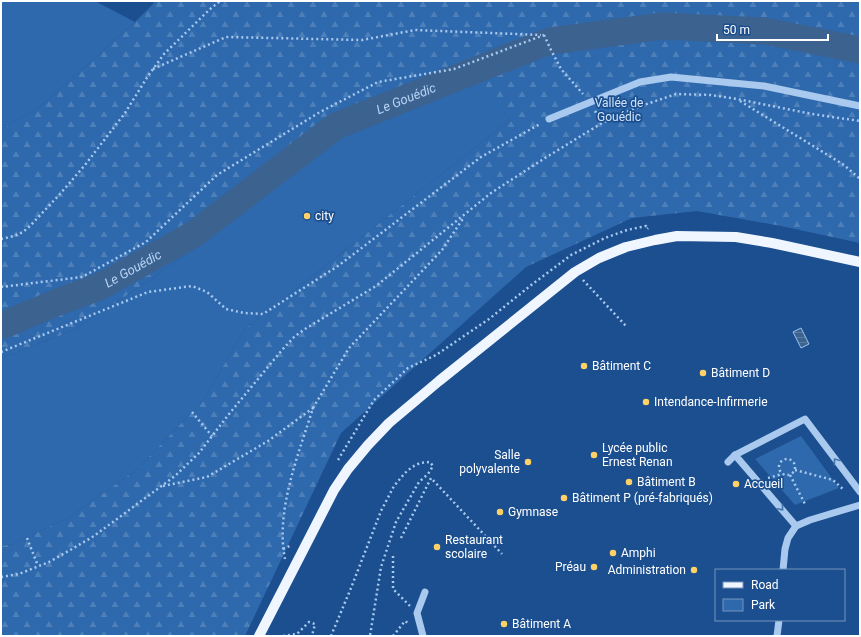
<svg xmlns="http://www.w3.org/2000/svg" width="861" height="637" viewBox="0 0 861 637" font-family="Roboto,sans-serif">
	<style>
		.green { fill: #2e69ad }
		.forest { fill: url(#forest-firs) }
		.water { fill: url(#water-rules); stroke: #9cc4f0 }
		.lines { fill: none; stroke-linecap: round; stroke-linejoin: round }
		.river { stroke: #3c6290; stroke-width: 27 }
		.path { stroke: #a9c9ee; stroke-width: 2.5; stroke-dasharray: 2 3; stroke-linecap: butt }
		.minor { stroke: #a9c9ee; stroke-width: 7 }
		.major { stroke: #f0f6ff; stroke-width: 10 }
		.oneway { stroke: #4674ac }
		.poi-dot { fill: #ffd166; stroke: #1b4f8f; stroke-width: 1.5 }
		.labels { text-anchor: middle; stroke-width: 3.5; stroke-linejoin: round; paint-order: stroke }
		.park-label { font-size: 12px; fill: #cfe3fa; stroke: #1b4f8f }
		.poi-label { font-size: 12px; fill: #fff; stroke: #1b4f8f; text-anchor: start }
		.water-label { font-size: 13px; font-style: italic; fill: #b5d3f5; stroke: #1b4f8f }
	</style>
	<defs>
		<pattern id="forest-firs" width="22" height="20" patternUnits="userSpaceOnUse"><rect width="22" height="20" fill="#2e69ad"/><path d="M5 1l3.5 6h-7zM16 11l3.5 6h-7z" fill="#4d80b9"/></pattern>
		<pattern id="water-rules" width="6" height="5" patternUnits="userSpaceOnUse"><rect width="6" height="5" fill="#3c6290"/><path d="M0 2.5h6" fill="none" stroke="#597aa1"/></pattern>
	</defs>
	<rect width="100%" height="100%" fill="#1b4f8f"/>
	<g class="green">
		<path d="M1 1H95L135 22 43 104 1 130Z"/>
		<path d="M481 79 510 120 244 330 203 401 136 470 70 517 13 544 1 546V358L72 331 156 276 340 139Z"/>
		<path d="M801 436 839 488 795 505 755 459Z"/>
	</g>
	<path class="forest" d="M156 1H860V243L781 226 697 211 632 218 526 267 341 433 245 636H1V546L13 544 70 517 136 470 203 401 244 330 510 120 480 79 340 139 156 276 72 331 1 358V130L43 104 135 22Z"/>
	<path class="water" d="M801 328 809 344 801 348 793 332Z"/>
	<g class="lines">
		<path class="river" id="s1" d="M1 326 58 302 101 286 194 234 336 126 539 45 551 41 662 26 764 31 860 50"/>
		<g class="path">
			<path d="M544 35 551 50 561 69 583 94"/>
			<path d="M153 69 226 37 362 40 415 30 541 35"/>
			<path d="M740 101 844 165 860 179"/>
			<path d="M595 111 602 123"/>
			<path d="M1 239 14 236 23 232 30 226 60 194 85 165 125 113 148 76 164 54 209 10 220 1"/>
			<path d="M583 280 626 326"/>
			<path d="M1 287 82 277 146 242 217 175 320 112 378 82 454 69 544 35"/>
			<path d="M1 352 148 292 192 286 207 292 226 309 244 313 263 314 338 266 481 157 540 124"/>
			<path d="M313 408 349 348 442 250 464 217"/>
			<path d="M192 412 212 436"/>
			<circle cx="787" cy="467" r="8"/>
			<path d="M338 460 374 400 408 368 436 355 489 319 530 286 571 255 605 238 627 230 646 226 647 229 648 228"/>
			<path d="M795 470 833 480 844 490"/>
			<path d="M790 475 806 506"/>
			<path d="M768 478 782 474"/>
			<path d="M163 486 207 477 268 441 313 408C299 453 275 511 285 559"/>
			<path d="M27 538 38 566"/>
			<path d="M401 538 431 478 491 542 502 554"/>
			<path d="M283 549 292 545"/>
			<path d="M393 556V589L410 606"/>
			<path d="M1 577 19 574 49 562 72 549 94 536 175 476 199 453 229 414 282 350 294 337 305 329 376 286 491 193 545 158 602 123 638 107 676 94 711 95 737 99 812 114 860 121"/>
			<path d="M283 636 297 634 309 622 315 624 313 632 310 636"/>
			<path d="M331 636 351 588 381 511 394 486 405 473 412 467 420 463 430 462 433 466 428 474 419 482 396 522 381 567 370 636"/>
			<path d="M393 636 405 621 408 623"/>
		</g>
		<g class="minor">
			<path d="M549 119 640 82 671 77 764 86 860 106"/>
			<path d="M728 462 735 455"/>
			<path d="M796 526 735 455 805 419 860 492"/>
			<path d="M796 526 810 520 860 505"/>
			<path d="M783 570 785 549 788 538 796 526"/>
			<path d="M423 636 417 613 425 592"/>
			<path d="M777 636 779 620"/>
		</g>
		<path class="major" d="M259 636 334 490 348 469 368 445 389 423 439 381 575 272 599 258 626 247 655 240 677 236 736 237 772 243 860 262"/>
	</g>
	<defs><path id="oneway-chevron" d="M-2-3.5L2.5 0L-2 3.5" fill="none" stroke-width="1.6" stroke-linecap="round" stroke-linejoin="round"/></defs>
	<g class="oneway">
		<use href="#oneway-chevron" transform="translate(836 461) rotate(-127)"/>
		<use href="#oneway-chevron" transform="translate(781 508) rotate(49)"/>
	</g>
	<g class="poi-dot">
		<circle cx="307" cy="216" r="4"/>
		<circle cx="584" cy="366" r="4"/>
		<circle cx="703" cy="373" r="4"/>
		<circle cx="646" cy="402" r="4"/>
		<circle cx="594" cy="455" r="4"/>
		<circle cx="528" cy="462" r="4"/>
		<circle cx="629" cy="482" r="4"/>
		<circle cx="736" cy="484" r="4"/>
		<circle cx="564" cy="498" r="4"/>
		<circle cx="500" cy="512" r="4"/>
		<circle cx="437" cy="547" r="4"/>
		<circle cx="613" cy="553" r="4"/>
		<circle cx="594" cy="567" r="4"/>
		<circle cx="694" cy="570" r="4"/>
		<circle cx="504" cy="624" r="4"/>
	</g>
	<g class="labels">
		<g class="park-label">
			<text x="619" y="107">Vallée de<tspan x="619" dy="14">Gouédic</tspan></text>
		</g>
		<g class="poi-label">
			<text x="315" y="220">city</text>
			<text x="592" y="370">Bâtiment C</text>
			<text x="711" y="377">Bâtiment D</text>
			<text x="654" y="406">Intendance-Infirmerie</text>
			<text x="602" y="452">Lycée public<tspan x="602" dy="14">Ernest Renan</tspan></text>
			<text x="520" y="459" text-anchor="end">Salle<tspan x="520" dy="14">polyvalente</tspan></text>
			<text x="637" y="486">Bâtiment B</text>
			<text x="744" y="488">Accueil</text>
			<text x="572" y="502">Bâtiment P (pré-fabriqués)</text>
			<text x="508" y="516">Gymnase</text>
			<text x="445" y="544">Restaurant<tspan x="445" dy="14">scolaire</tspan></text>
			<text x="621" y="557">Amphi</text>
			<text x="586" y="571" text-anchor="end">Préau</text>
			<text x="686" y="574" text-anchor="end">Administration</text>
			<text x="512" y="628">Bâtiment A</text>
		</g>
		<g class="water-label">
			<text dy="5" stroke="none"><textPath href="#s1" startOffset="468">Le Gouédic</textPath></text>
			<text dy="5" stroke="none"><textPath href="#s1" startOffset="144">Le Gouédic</textPath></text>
		</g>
	</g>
	<rect width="861" height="637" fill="none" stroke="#ffffff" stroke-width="4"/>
	<rect x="715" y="569" width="130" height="52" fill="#1b4f8f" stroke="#7695bc"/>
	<rect x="723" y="582" width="20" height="6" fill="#f0f6ff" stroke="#7695bc"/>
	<text x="751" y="589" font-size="12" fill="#ffffff">Road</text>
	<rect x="723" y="599" width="20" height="12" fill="#2e69ad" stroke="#7695bc"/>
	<text x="751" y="609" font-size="12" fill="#ffffff">Park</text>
	<path d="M717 34v6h111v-6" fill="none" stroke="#ffffff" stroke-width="2"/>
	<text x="723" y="34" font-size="12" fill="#ffffff" stroke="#1b4f8f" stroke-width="3" paint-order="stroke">50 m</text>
</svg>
